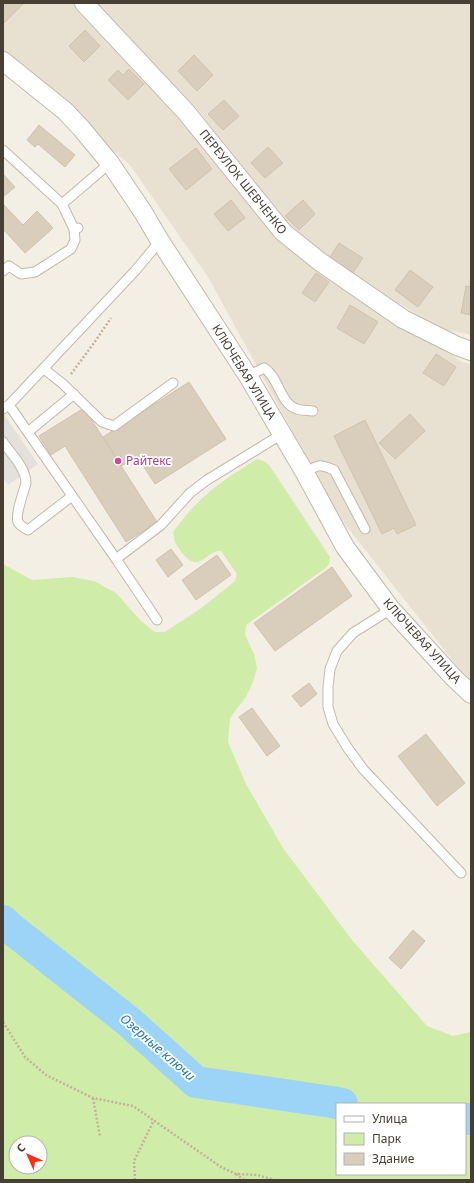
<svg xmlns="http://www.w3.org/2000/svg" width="474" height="1183" viewBox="0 0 474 1183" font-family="'Noto Sans',sans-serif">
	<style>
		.residential { fill: #e8e1d2 }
		.green { fill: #d0eca9; fill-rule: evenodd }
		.parking { fill: #e4e1dd }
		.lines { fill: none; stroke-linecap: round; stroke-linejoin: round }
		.river { stroke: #9bd4f6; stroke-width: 32 }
		.building { fill: #d9cdbc; stroke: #d2c2ac }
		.service-casing { stroke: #c3b9a9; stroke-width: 11 }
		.minor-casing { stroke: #c3b9a9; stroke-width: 20 }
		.path { stroke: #c3b296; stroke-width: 2.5; stroke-dasharray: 2 2; stroke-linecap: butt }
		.service { stroke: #fff; stroke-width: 9 }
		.minor { stroke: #fff; stroke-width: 18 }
		.hotel-dot { fill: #d1479c; stroke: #fff; stroke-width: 1.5 }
		.labels { text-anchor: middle; stroke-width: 3.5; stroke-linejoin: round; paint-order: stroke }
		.street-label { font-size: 12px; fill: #473f34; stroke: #fff }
		.hotel-label { font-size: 12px; fill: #b23c85; stroke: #fff; text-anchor: start }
		.water-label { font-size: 13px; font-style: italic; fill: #237ab3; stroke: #fff }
	</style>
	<rect width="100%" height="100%" fill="#f4efe5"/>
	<g class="residential">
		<path d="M3 3H76L186 120 298 257 464 363 471 364V679L461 671 340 518 208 277 130 165 3 55Z"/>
		<path d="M94 3H471V335L443 329 356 279 314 252 274 210 198 110Z"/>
	</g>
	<path class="green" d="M257 459 264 461 269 465 330 557 329 564 327 567 246 625 245 635 254 654 257 668 253 682 246 697 230 718 228 742 246 784 283 848 352 940 427 1026 453 1036 471 1032V1180H3V564L32 580 72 577 94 581 116 593 141 621 155 632H165L200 609 235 581 237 574 221 551C210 551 207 559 198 562 188 564 179 549 175 542 174 539 174 535 173 532 183 519 193 506 206 495 221 481 240 470 257 459ZM337 1104H465V1174H337ZM16 1143H40V1167H16Z"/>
	<path class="parking" d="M3 413 38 464 8 485 3 478Z"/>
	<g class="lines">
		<g class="river">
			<path d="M3 921 9 927 128 1021 196 1082 332 1102 342 1104"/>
			<path d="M465 1119H471"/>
		</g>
	</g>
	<g class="building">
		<path d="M3 3H24L3 24Z"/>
		<path d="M85 30 100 46 84 62 69 46Z"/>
		<path d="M194 55 213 75 197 91 178 71Z"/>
		<path d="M129 69 144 84 128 100 108 80 118 70 123 75Z"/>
		<path d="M224 100 239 116 223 130 208 114Z"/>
		<path d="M39 125 75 155 65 167 38 144 35 147 27 140Z"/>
		<path d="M268 147 283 163 265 178 251 163Z"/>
		<path d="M196 148 212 169 186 190 169 169Z"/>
		<path d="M3 174 15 187 3 197Z"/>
		<path d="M231 200 245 218 228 231 214 214Z"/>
		<path d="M303 200 315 214 299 230 285 216Z"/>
		<path d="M3 204 23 225 37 211 53 228 25 253 3 229Z"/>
		<path d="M339 243 363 258 352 274 328 260Z"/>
		<path d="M410 270 433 287 418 307 395 290Z"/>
		<path d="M316 273 329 282 315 302 302 293Z"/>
		<path d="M466 286 471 287V315L461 313Z"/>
		<path d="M350 305 378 322 364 344 337 328Z"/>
		<path d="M436 354 456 367 444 386 423 373Z"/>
		<path d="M189 382 226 439 155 484 137 456 121 466 103 437Z"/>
		<path d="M84 408 157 522 126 542 65 446 51 455 39 436Z"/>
		<path d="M410 414 425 431 395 459 379 443Z"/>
		<path d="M365 420 416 525 397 534 394 528 382 534 334 436Z"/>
		<path d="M171 549 183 565 168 577 156 560Z"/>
		<path d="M217 555 231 575 196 600 182 580Z"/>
		<path d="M332 567 352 596 275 651 254 623Z"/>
		<path d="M309 683 317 694 301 707 292 696Z"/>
		<path d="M252 708 280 746 267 756 239 717Z"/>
		<path d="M426 734 465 783 437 806 398 756Z"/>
		<path d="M413 930 425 941 401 969 389 958Z"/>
	</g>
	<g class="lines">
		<g class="service-casing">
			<g id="service">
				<path d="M3 150 62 204 74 229 78 228"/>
				<path d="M62 204 110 163"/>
				<path d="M3 271 9 266 21 274 35 272 71 249 75 240 74 229"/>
				<path d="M44 369 63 384 102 422 114 426 173 383"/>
				<path d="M248 376 264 368C279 377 280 404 297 409 302 411 308 410 313 411"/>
				<path d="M9 405 116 559 161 525 190 493 207 480 282 434"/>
				<path d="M3 409 9 405 135 271 160 241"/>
				<path d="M28 432 74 394"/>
				<path d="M3 442C11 454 26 468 26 483 24 491 15 514 18 522 20 526 24 528 28 530L72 496"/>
				<path d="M305 473C318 464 320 464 334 470L365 529"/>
				<path d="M116 559 157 620"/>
				<path d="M391 609 353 633 337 651 330 669 328 687V707L333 724 347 747 363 769 461 873"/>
			</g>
		</g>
		<g class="minor-casing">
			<g id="minor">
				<path d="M84 3 186 112 283 232 319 261 403 319 457 346 471 351"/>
				<path d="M3 61 65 111 81 128 110 163 143 212 160 241 248 376 305 473 345 547 391 609 453 677 471 694"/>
			</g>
		</g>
		<g class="path">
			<path d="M71 374 94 343 111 318"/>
			<path d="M3 1022 25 1057 46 1075 93 1098 133 1106 221 1167 236 1174 257 1175 275 1180"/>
			<path d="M93 1098 100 1137"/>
			<path d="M236 1174 244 1180"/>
			<path d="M135 1180 134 1161 154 1120"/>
		</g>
		<use href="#service" class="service"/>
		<use href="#minor" class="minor"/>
	</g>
	<circle class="hotel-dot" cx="118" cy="461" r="4"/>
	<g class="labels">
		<g class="street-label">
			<text transform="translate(243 182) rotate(51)" y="4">ПЕРЕУЛОК ШЕВЧЕНКО</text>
			<text transform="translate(244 372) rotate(58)" y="4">КЛЮЧЕВАЯ УЛИЦА</text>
			<text transform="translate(422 641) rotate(48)" y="4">КЛЮЧЕВАЯ УЛИЦА</text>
		</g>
		<g class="hotel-label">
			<text x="126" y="465">Райтекс</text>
		</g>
		<g class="water-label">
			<text transform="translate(158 1047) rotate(41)" y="5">Озерные ключи</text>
		</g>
	</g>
	<rect width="474" height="1183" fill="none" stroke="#473f34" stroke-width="8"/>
	<rect x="336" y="1103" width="130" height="72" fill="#ffffff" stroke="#b5b2ae"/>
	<rect x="344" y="1116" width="20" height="6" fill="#ffffff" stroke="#b5b2ae"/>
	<text x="372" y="1123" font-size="12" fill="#473f34">Улица</text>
	<rect x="344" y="1133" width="20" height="12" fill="#d0eca9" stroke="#b5b2ae"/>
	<text x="372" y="1143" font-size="12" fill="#473f34">Парк</text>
	<rect x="344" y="1153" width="20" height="12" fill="#d9cdbc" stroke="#b5b2ae"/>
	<text x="372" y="1163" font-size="12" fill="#473f34">Здание</text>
	<g transform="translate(28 1155) rotate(315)"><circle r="19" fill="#ffffff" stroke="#b5b2ae"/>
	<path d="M0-3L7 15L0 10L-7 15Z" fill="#ff2d10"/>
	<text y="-6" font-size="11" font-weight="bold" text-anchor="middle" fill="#473f34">С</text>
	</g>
</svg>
